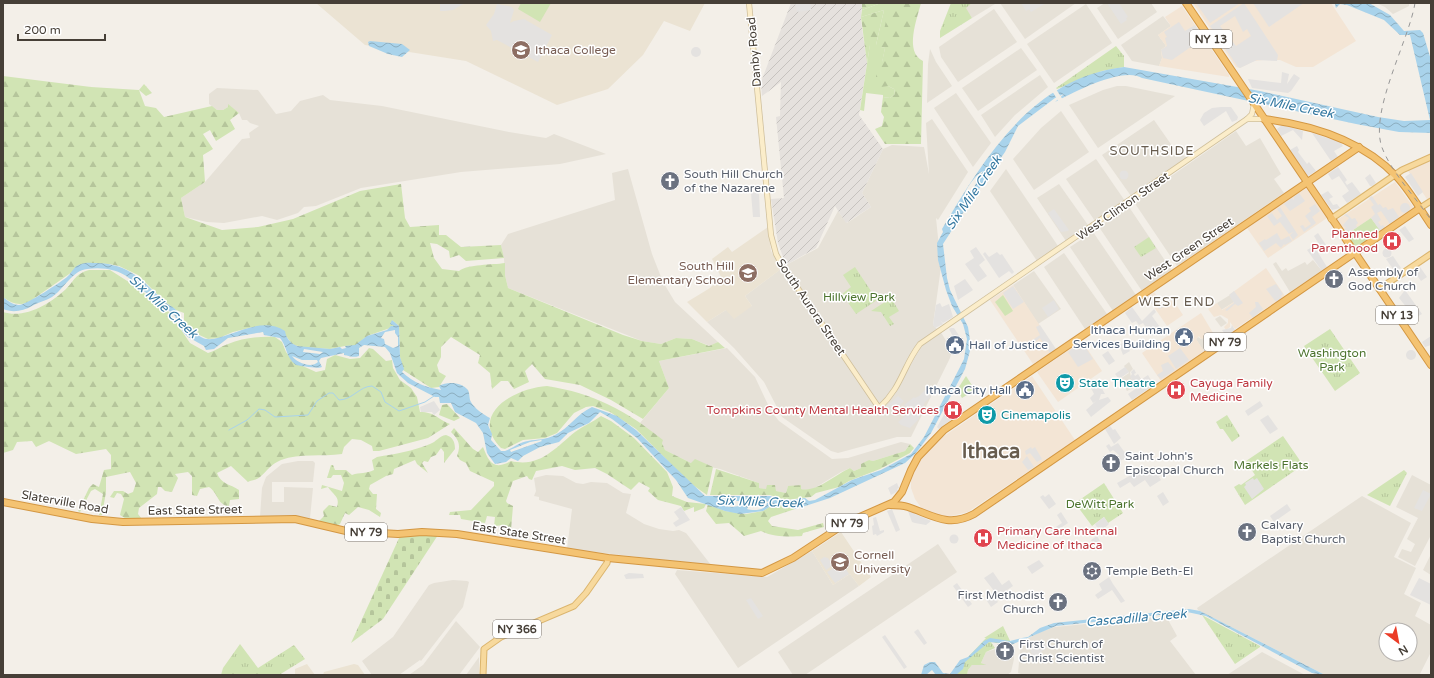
<svg xmlns="http://www.w3.org/2000/svg" width="1434" height="678" viewBox="0 0 1434 678" font-family="'Varela Round',sans-serif">
	<style>
		.residential { fill: #e6e1d7; fill-rule: evenodd }
		.commercial { fill: #f3e5d5 }
		.industrial { fill: url(#industrial-furrows) }
		.education { fill: #ebe3d3 }
		.grass { fill: #d1e4b4 }
		.forest { fill: url(#forest-firs) }
		.cemetery { fill: url(#cemetery-stones) }
		.park { fill: url(#park-tufts) }
		.parking { fill: #e4e2e0; fill-rule: evenodd }
		.water { fill: url(#water-waves); fill-rule: evenodd }
		.pier { fill: #f3efe8 }
		.lines { fill: none; stroke-linecap: round; stroke-linejoin: round }
		.stream { stroke: #a9d3eb; stroke-width: 1 }
		.secondary-casing { stroke: #cfbf9b; stroke-width: 6 }
		.primary-casing { stroke: #dbb56e; stroke-width: 7 }
		.highway-casing { stroke: #d39743; stroke-width: 8 }
		.secondary { stroke: #fbedca; stroke-width: 4.5 }
		.primary { stroke: #f7d99d; stroke-width: 5 }
		.highway { stroke: #f4c372; stroke-width: 6 }
		.rail { stroke: #979797; stroke-width: 1; stroke-dasharray: 5 5; stroke-linecap: butt }
		.labels { text-anchor: middle; stroke-width: 3; stroke-linejoin: round; paint-order: stroke }
		.shield { fill: #fff; stroke: #7e7973; stroke-width: 1 }
		.shield-label { font-size: 11px; font-weight: bold; fill: #463f37 }
		.education-label { font-size: 12px; fill: #785e54; stroke: #fff; text-anchor: start }
		.street-label { font-size: 12px; fill: #463f37; stroke: #fff }
		.worship-label { font-size: 12px; fill: #5b616d; stroke: #fff; text-anchor: start }
		.health-label { font-size: 12px; fill: #be3a42; stroke: #fff; text-anchor: end }
		.park-label { font-size: 12px; fill: #4c742e; stroke: #fff }
		.service-label { font-size: 12px; fill: #4e5e75; stroke: #fff; text-anchor: end }
		.culture-label { font-size: 12px; fill: #0d838f; stroke: #fff; text-anchor: start }
		.water-label { font-size: 13px; font-style: italic; fill: #367aa2; stroke: #fff }
		.neighbourhood-label { font-size: 13px; letter-spacing: 1px; fill: #685d4f; stroke: #fff }
		.town-label { font-size: 20px; font-weight: bold; fill: #685d4f; stroke: #fff }
	</style>
	<defs>
		<pattern id="industrial-furrows" width="10" height="10" patternUnits="userSpaceOnUse"><rect width="10" height="10" fill="#e5e1dd"/><path d="M-1 1l2-2M0 10L10 0M9 11l2-2" fill="none" stroke="#c6c2be"/></pattern>
		<pattern id="forest-firs" width="22" height="20" patternUnits="userSpaceOnUse"><rect width="22" height="20" fill="#d1e4b4"/><path d="M5 1l3.5 6h-7zM16 11l3.5 6h-7z" fill="#b5c59b"/></pattern>
		<pattern id="cemetery-stones" width="16" height="16" patternUnits="userSpaceOnUse"><rect width="16" height="16" fill="#d1e4b4"/><path d="M2 7V4a2 2 0 0 1 4 0v3zM10 15v-3a2 2 0 0 1 4 0v3z" fill="#b5c59b"/></pattern>
		<pattern id="park-tufts" width="24" height="20" patternUnits="userSpaceOnUse"><rect width="24" height="20" fill="#d1e4b4"/><path d="M3 7l-1-3M5 7V3M7 7l1-3M15 17l-1-3M17 17v-4M19 17l1-3" fill="none" stroke="#b5c59b"/></pattern>
		<pattern id="water-waves" width="16" height="10" patternUnits="userSpaceOnUse"><rect width="16" height="10" fill="#a9d3eb"/><path d="M0 5q4-4 8 0t8 0" fill="none" stroke="#8badbf"/></pattern>
	</defs>
	<rect width="100%" height="100%" fill="#f3efe8"/>
	<g class="residential">
		<path d="M972 3H994L995 4 972 18 965 8Z"/>
		<path d="M1000 3H1076L1025 39Z"/>
		<path d="M1105 3H1151L1157 12 1118 39 1097 8Z"/>
		<path d="M1376 3H1409V6L1393 14 1385 7Z"/>
		<path d="M1086 4 1112 43 1054 83 1027 44Z"/>
		<path d="M994 9 1017 42 958 82 941 57 939 47Z"/>
		<path d="M1163 16 1171 26 1158 35 1166 46 1161 50 1162 58 1159 66 1132 61 1121 45Z"/>
		<path d="M1021 48 1037 70 978 111 962 88Z"/>
		<path d="M930 49 936 62 952 86 927 103 928 64Z"/>
		<path d="M1040 75 1048 87 1015 115 995 137 981 115Z"/>
		<path d="M1117 86H1126L1175 96 1098 148 1069 105 1103 90Z"/>
		<path d="M217 88 258 90 276 114 291 111 300 101 323 95 330 100 382 106 509 132 546 138 554 134 606 154 560 164 461 172 361 188 316 206 304 207 298 213 277 220 262 216 224 223 207 222 185 217 181 198 205 182 242 139 250 138 249 133 259 126 250 123 247 120H242L239 113 228 105V107L223 110H217L209 104V94Z"/>
		<path d="M956 93 991 143 973 167 934 108Z"/>
		<path d="M1061 111 1089 152 1034 190 1013 159 1041 128Z"/>
		<path d="M932 119 968 172 938 220 936 218 941 267 933 325 942 334 952 351 950 358 911 437H897L838 453 831 451 782 417 764 382 734 348 707 322 726 310 752 306 745 296 786 265 818 248 838 211 847 223 871 207 862 193 883 149 892 145 924 147 929 174 926 123Z"/>
		<path d="M1154 120 1175 150 1187 158 1131 196 1102 155Z"/>
		<path d="M1236 131 1246 146 1260 138 1281 174 1274 179 1284 193 1177 266 1134 202Z"/>
		<path d="M1096 159 1125 201 1095 221 1066 179Z"/>
		<path d="M628 169 652 254 663 282 675 302 718 342 710 346 692 339 676 338 661 344 642 341 508 288 505 275 504 259 501 245 508 234 615 200 612 173Z"/>
		<path d="M1006 169 1058 246 1037 261 990 191Z"/>
		<path d="M1059 184 1088 225 1066 241 1037 198Z"/>
		<path d="M1129 207 1172 271 1142 291 1099 227Z"/>
		<path d="M1093 232 1136 295 1113 311 1070 247Z"/>
		<path d="M1064 253 1107 314 1085 329 1044 267Z"/>
		<path d="M1313 260 1322 271 1290 292 1273 264 1276 262 1282 271 1286 268 1288 271 1305 262 1307 265Z"/>
		<path d="M1034 271 1061 309 1038 324 1013 285Z"/>
		<path d="M1230 295 1234 302 1221 310 1217 303Z"/>
		<path d="M1220 316 1227 323 1221 327 1215 319Z"/>
		<path d="M1214 335 1217 341 1203 350 1196 339 1198 337 1201 339 1205 336 1209 338Z"/>
		<path d="M727 348 755 377 771 411 779 421 832 459 848 458 901 442 910 444 905 451 873 461 869 460 861 468 854 471 850 468 841 472 813 489 804 490 788 486 786 493 759 488V483L720 469 691 463 665 450 662 443 640 423 669 388 659 361Z"/>
		<path d="M1129 362 1133 369 1130 372 1131 378 1135 383 1140 380 1143 383 1127 391 1120 379 1129 373 1124 366Z"/>
		<path d="M298 461H313L315 463 313 482H272V502H284V487L313 488 310 518 260 517 262 488 266 477 282 464Z"/>
		<path d="M546 475 563 476 576 483 583 484 591 482 607 483 623 493 631 494 626 513 644 524 659 529 673 531 679 530 686 533 711 565 567 549 572 509 539 500V497L534 496 536 491 534 478Z"/>
		<path d="M1412 475 1431 485V535L1415 566 1398 557 1402 549 1411 552 1415 544 1407 539 1418 518 1396 507Z"/>
		<path d="M1362 496 1411 523 1394 557 1416 568 1404 594 1421 603 1415 616 1431 625V652L1420 674 1422 675H1325L1198 610 1197 608ZM1386 630H1410V654H1386Z"/>
		<path d="M938 544 957 572 805 675H793L778 652Z"/>
		<path d="M812 551 833 585 850 574 859 586 738 668 675 574 677 570 767 577Z"/>
		<path d="M1431 554V575L1423 570Z"/>
		<path d="M453 580 467 581 469 582 463 607 421 661 420 660 399 675H372L362 661 393 637 429 585 434 583Z"/>
		<path d="M1166 616 1177 636 1170 641 1196 675H1024L1018 673 1021 642 1040 632 1055 627Z"/>
		<path d="M456 621 480 647 459 675H409L423 665Z"/>
		<path d="M1012 646 1014 659 1011 672 1007 675H967L968 670 972 665H984L981 663 986 652 1002 647Z"/>
		<path d="M1262 652 1305 675H1227Z"/>
		<path d="M479 657V675H466Z"/>
	</g>
	<g class="commercial">
		<path d="M1193 3H1331L1356 41 1313 67H1296L1280 60H1263L1254 61 1240 68 1236 67Z"/>
		<path d="M1182 6 1229 75V77L1159 66 1162 58 1161 50 1166 46 1158 35 1171 26 1165 17Z"/>
		<path d="M1431 161V197L1427 199 1406 168Z"/>
		<path d="M1395 182 1414 208 1380 230 1371 218 1350 232 1348 230 1346 232 1337 220Z"/>
		<path d="M1306 188 1327 218 1268 258 1247 228Z"/>
		<path d="M1266 268 1285 296 1235 329 1230 322V327L1226 330 1224 327 1228 323V319L1221 315 1214 317 1208 309 1217 303 1222 310 1234 302 1229 295Z"/>
		<path d="M1013 285 1056 350 1033 364 990 300Z"/>
		<path d="M1154 292 1164 306 1173 300 1183 315 1167 326 1147 297Z"/>
		<path d="M1201 313 1213 333 1208 337 1201 339 1199 336 1196 339 1204 351 1161 381 1142 353Z"/>
		<path d="M1082 341 1102 371 1058 402 1037 372Z"/>
		<path d="M1032 376 1075 440 968 512 947 517 922 509 915 499 911 488V479L918 464 929 448 937 441Z"/>
	</g>
	<path class="industrial" d="M791 3H862L861 21 867 63 859 115 883 149 862 193 871 207 846 223 835 206 816 248 786 265 778 243 771 199 784 198 776 117 780 116 781 82 762 96 761 82Z"/>
	<g class="education">
		<path d="M316 3H705L690 31 664 21 643 55 608 89 557 105 466 61 365 45Z"/>
		<path d="M768 227 771 251 781 269 745 296 752 306 734 319 726 310 707 322 687 302 710 288 721 277 712 259 728 247 732 252Z"/>
		<path d="M841 532 871 577 859 586 850 574 833 585 812 551Z"/>
		<path d="M307 664 315 675H295V669Z"/>
		<path d="M354 664 358 665 365 675H323L324 672Z"/>
	</g>
	<g class="grass">
		<path d="M521 3H551L540 22 518 9Z"/>
		<path d="M881 3H903L881 47 885 48 882 63 877 62 888 86 894 89 895 94 890 98 883 97V95L866 93 864 111 860 110 870 44 876 45 884 10 861 17 862 10Z"/>
		<path d="M1371 218 1380 230 1356 248 1346 232 1348 230 1350 232Z"/>
		<path d="M1003 295 1013 311 1005 316 995 302Z"/>
		<path d="M966 376 975 390 962 398 957 390Z"/>
	</g>
	<g class="forest">
		<path d="M862 3H881L862 10Z"/>
		<path d="M903 3H921C917 19 904 52 923 61L921 144H885L875 129 882 126 884 117 881 112 883 97 890 98 895 94 894 89 888 86 881 87 876 77 877 62H882L885 48 880 47 889 8Z"/>
		<path d="M884 10 876 45H870L867 63 861 17Z"/>
		<path d="M3 76 91 87 139 90 145 106 156 108 164 117 212 106 217 110H223L228 107V104L239 113 230 120 235 129 216 141 210 130 203 134 213 149 203 155 205 182 181 198 185 217 222 230 258 227 293 219 360 191 401 184 405 218 410 227 439 225V235H446L461 247 501 245 504 258 466 261 459 255 450 258 449 251 437 244 430 243 434 258 442 269 459 271C468 264 492 265 505 263V275L508 288 623 335 642 341 661 344 676 338 692 339 709 346 718 342 725 348 659 361 669 388 643 419 611 400 580 385 545 379 532 364 525 371 529 382 514 389 508 381H501L492 389 490 373 478 363 480 355 451 337 441 347V357L437 365 439 372 446 376 439 387 431 388 403 370 400 357 399 326 392 320 395 326 393 327 367 336 355 346H345L330 349 301 347 292 344 286 336 253 327 233 332 219 338 208 339 195 333 184 324V313L176 310 164 301 138 275 119 266 109 264 85 263 29 302C19 306 12 304 3 297Z"/>
		<path d="M89 270H110L132 284 169 312 190 343 208 353C216 351 221 346 228 344 243 338 260 336 275 337L282 342 286 352 294 362 316 372 325 370 327 359 335 355 350 359 360 358 369 348 373 349 386 361 392 360 393 368 400 380 411 388 417 397 420 412C435 412 437 419 450 424L428 438 379 451H373L372 446 361 440 352 439 344 447 342 454C322 457 300 453 281 460 271 464 267 471 260 477 257 480 252 480 248 482L231 466 217 473C221 484 230 484 239 490V499L230 500 229 506C217 505 219 494 209 487L200 489 197 496 192 495V476L188 472 175 474 178 478 172 492 165 491 161 487H158L157 494 139 508 138 514 142 519H126L120 515 124 499 121 494 117 493 114 498 110 497 114 491H123L128 494 133 492 136 483 130 472 106 477V492L102 515H99L103 494 95 489 91 491 80 512 78 511 89 488 93 484 99 487 104 470 111 469V455L106 449 76 454 49 441 36 447 32 441 17 442 13 450 3 453V312C25 319 50 304 66 289 75 280 75 274 89 270Z"/>
		<path d="M547 386C593 393 627 411 663 440L662 443 665 450 691 463 695 459 713 467 707 495 690 483 636 429 610 412 593 406 586 407 574 413 557 433 545 438 523 440 505 449 501 448C468 414 515 388 547 386Z"/>
		<path d="M447 404 460 418 454 421 439 415 442 405Z"/>
		<path d="M601 416 611 421 634 438 667 472 673 487 672 496 687 502 706 504 704 508 694 512V507L684 511 681 506 658 500 648 491 650 488 639 482 631 490 607 474 595 468 575 470 562 466 536 471 532 480 529 479 527 476 513 481 506 501 507 503 513 506 511 530 505 525 494 526 495 517 487 516 485 523 461 519 460 515H449L450 512 471 510 494 486V482L470 471 466 463 460 460 457 456C461 445 459 440 451 432L454 428 473 449 478 452 483 447C489 462 493 471 511 461 540 468 555 448 575 432 583 426 593 422 601 416Z"/>
		<path d="M446 435C453 437 455 442 455 449L444 463V452L441 448 436 455 431 457 428 462 424 461 422 463 428 473 417 464 415 460 394 469 393 474 386 476 370 485 369 489 373 494H377L376 509 381 513 380 517 369 510 358 507 349 515 345 513 340 524 336 526 319 521 324 516 323 511 329 505 337 507C340 496 334 496 328 487L321 489 322 485 342 491 344 483 341 475H333L331 478H327L331 465H333L335 470H346L352 475C360 472 366 474 374 470L372 460 377 457C395 454 413 451 430 444 436 442 439 436 446 435Z"/>
		<path d="M910 444 914 448 910 453 880 469 849 481 839 487 816 493 811 497 785 500 770 495H710L716 469 759 483V488L766 489 767 485H775L776 491 786 493 788 486 801 485V489C816 493 836 474 850 468L854 471 861 468V464L869 460 873 461 905 451Z"/>
		<path d="M708 504 725 511 746 514 763 511 774 504 793 506 795 509 771 517 768 521 772 526 798 530 823 523 824 527 803 533 802 536C790 537 772 537 761 531L744 536 729 523 716 524 706 511Z"/>
	</g>
	<path class="cemetery" d="M419 535H438L383 619 351 643 400 536Z"/>
	<g class="park">
		<path d="M951 3H972L966 8 972 18 940 38V31Z"/>
		<path d="M1116 46 1124 56V67L1102 71 1057 89 1056 88Z"/>
		<path d="M144 84 152 93 146 96 139 90Z"/>
		<path d="M1149 237 1156 248 1141 257 1134 247Z"/>
		<path d="M855 267 877 300 856 314 842 294 851 287 843 275Z"/>
		<path d="M891 298 899 311 889 317 894 324 890 326 881 312 871 311Z"/>
		<path d="M1330 329 1360 373 1335 391 1304 346Z"/>
		<path d="M1227 415 1240 436 1232 442 1223 429H1220L1216 422Z"/>
		<path d="M1283 436 1303 465 1245 505 1234 487 1239 484 1241 485 1255 475 1246 461Z"/>
		<path d="M1404 470 1407 473 1390 506 1367 495Z"/>
		<path d="M1104 483 1123 513 1108 523 1104 517 1092 526 1075 503Z"/>
		<path d="M1202 615 1260 646V647L1235 664Z"/>
		<path d="M1003 626 1012 645 991 642 995 648 986 652 981 663 986 665H972L968 670 967 675H951L986 638H984Z"/>
		<path d="M240 644 258 668 294 645 305 659 279 675H221L223 668Z"/>
	</g>
	<g class="parking">
		<path d="M440 3H465L453 10 444 11H440Z"/>
		<path d="M795 3H811V10L797 12Z"/>
		<path d="M1021 3H1046L1031 12 1029 9 1026 11Z"/>
		<path d="M1107 3H1119L1128 17 1126 18 1127 20 1121 24Z"/>
		<path d="M1196 3H1240L1210 23Z"/>
		<path d="M1244 3 1278 55 1277 61 1257 60 1240 68 1238 67 1210 26ZM1235 16 1243 32 1247 29 1251 36 1236 46 1220 26Z"/>
		<path d="M1253 3H1304L1269 27Z"/>
		<path d="M497 4 512 7 514 10 510 23 514 21 524 19 552 35 538 62 497 40 493 41 491 31 486 25 494 14Z"/>
		<path d="M1179 22 1185 31 1195 25 1200 33 1193 37 1195 44 1172 60 1163 58 1161 50 1167 46 1165 38 1167 37 1164 32Z"/>
		<circle cx="696" cy="52" r="5"/>
		<path d="M1282 72 1289 74 1287 84 1294 74 1300 78 1291 91 1288 93 1252 88 1248 79 1281 83Z"/>
		<path d="M1221 107H1231L1238 117 1237 120 1232 122 1226 111 1204 126 1200 120 1204 113 1212 108Z"/>
		<path d="M1282 125 1303 131 1302 140 1293 130 1281 136 1277 129Z"/>
		<path d="M1312 133 1340 142 1343 146 1334 151 1338 157 1331 161Z"/>
		<path d="M1297 146 1299 150 1298 152 1307 164 1309 162 1316 171 1308 176 1290 150Z"/>
		<path d="M1338 167 1347 180 1345 182 1347 185 1352 182 1361 194 1347 203 1342 196 1349 191 1339 176 1332 180 1328 174Z"/>
		<circle cx="1124" cy="175" r="4.5"/>
		<path d="M1411 173 1423 192 1418 196 1405 177Z"/>
		<path d="M1370 174 1376 183 1372 186H1370L1365 178Z"/>
		<path d="M1328 191 1333 197 1329 199 1333 205 1337 204 1340 208 1332 210 1321 195Z"/>
		<path d="M759 192 760 217H753L751 193Z"/>
		<path d="M1299 193 1305 201 1290 211 1284 204 1292 198 1294 200V197Z"/>
		<path d="M1372 196 1378 205 1380 204 1383 208 1386 207 1388 210 1393 208 1399 217 1390 224 1381 211 1377 213 1381 220 1378 222 1381 226 1383 225 1386 229 1381 232 1371 218 1375 214 1371 207 1374 205 1369 198Z"/>
		<circle cx="1405" cy="208" r="5"/>
		<path d="M1315 204 1320 211 1312 217 1316 223 1304 232 1300 226 1303 225 1305 228 1311 224 1305 216 1311 211 1309 208Z"/>
		<path d="M1280 207 1298 235 1293 240 1290 235 1293 232 1289 234 1280 222 1274 226 1267 216 1272 213 1277 220 1282 216 1277 209Z"/>
		<path d="M1054 209 1069 230 1068 231 1061 232 1048 213Z"/>
		<path d="M1347 214 1352 219 1355 218 1358 223 1356 225 1357 227 1350 232 1348 230 1346 232 1344 229 1346 228 1343 225 1349 218 1344 215Z"/>
		<path d="M1405 226 1414 239 1409 242 1399 230Z"/>
		<path d="M1277 233 1281 240 1289 236 1292 241 1285 245 1284 244 1281 248 1276 243 1264 251 1259 243 1265 239 1266 240Z"/>
		<path d="M1318 233 1326 245 1322 249 1314 236Z"/>
		<path d="M1314 246 1327 267 1322 271 1307 250Z"/>
		<path d="M976 247 985 260 979 265 987 276 978 282 965 264 974 258 970 251Z"/>
		<circle cx="1387" cy="253" r="4.5"/>
		<path d="M985 252 989 257 997 252 1000 255 1002 254 1014 272 1012 274 1009 271 999 278 983 254Z"/>
		<path d="M1393 256 1401 268 1395 272 1386 259Z"/>
		<path d="M1420 267 1427 277 1421 281 1414 271Z"/>
		<path d="M965 279 973 290 958 300 954 286Z"/>
		<path d="M1276 284 1283 294 1281 296 1282 298 1276 302 1266 289Z"/>
		<path d="M1013 286 1024 302 1013 309 1003 293Z"/>
		<path d="M1405 290 1422 314 1415 318 1399 298Z"/>
		<path d="M1234 291 1243 303 1238 306 1235 304 1227 311 1225 310 1234 303 1229 295Z"/>
		<path d="M1151 295 1154 299 1157 297 1164 307 1159 309 1157 305 1154 307 1147 298Z"/>
		<path d="M1054 300 1059 309 1048 317 1042 308Z"/>
		<path d="M1255 302H1258L1263 309 1253 318 1249 313 1256 307Z"/>
		<path d="M940 303 942 307 949 304 953 317 943 323 940 320 943 324 935 328 933 325 936 305Z"/>
		<path d="M1132 307 1142 321 1154 309 1156 312 1152 316 1162 330 1155 332 1152 336 1143 323 1139 325 1136 321 1132 323 1125 313Z"/>
		<path d="M1040 325 1056 349 1050 353 1040 338 1027 348 1025 345 1040 335 1036 327Z"/>
		<path d="M1232 325 1235 330 1226 336 1222 330 1231 328Z"/>
		<path d="M951 328H954L960 337 958 338 960 343 957 344 949 329Z"/>
		<path d="M1431 336V345L1425 347 1422 342Z"/>
		<path d="M1082 342 1093 359 1078 367 1068 352Z"/>
		<path d="M1124 342 1130 351 1123 355 1120 347H1117Z"/>
		<path d="M1180 348 1189 360 1176 369 1168 356Z"/>
		<circle cx="1411" cy="355" r="5"/>
		<path d="M1108 351 1115 361 1109 365 1102 355Z"/>
		<path d="M1168 362 1175 370 1161 379 1157 375 1163 371 1161 365Z"/>
		<path d="M1125 367 1129 372 1119 379 1115 374Z"/>
		<path d="M1134 369 1136 373 1134 374 1135 376 1138 374 1141 379 1135 383 1130 377 1132 374 1131 372Z"/>
		<path d="M1148 375 1154 385 1132 400 1128 394 1144 383 1142 379Z"/>
		<path d="M1099 383 1105 394H1101L1099 400 1108 397 1111 401 1091 417 1086 410 1096 401 1093 403 1090 398 1094 394 1091 388Z"/>
		<path d="M925 390 931 397 925 402 918 420 910 428 901 425 898 422 905 416 910 409 904 405 914 397 915 398 919 396Z"/>
		<path d="M898 396 904 401 893 412 887 406Z"/>
		<path d="M434 401 440 410 434 415 432 412H421L420 407Z"/>
		<path d="M1260 401 1263 406 1248 416 1245 411Z"/>
		<path d="M946 411 951 420 939 429 937 427Z"/>
		<path d="M1268 415 1278 429 1270 434 1260 420Z"/>
		<path d="M1110 426 1113 430 1115 429 1121 438 1114 444 1105 429Z"/>
		<path d="M1118 443 1128 457 1120 461 1119 455 1113 450 1110 452 1106 446 1109 444 1111 447Z"/>
		<path d="M1031 447 1032 449 1035 447 1042 459 1037 462 1030 453 1026 455 1025 451Z"/>
		<path d="M1027 456 1034 467 1028 470 1022 462Z"/>
		<path d="M1155 466 1161 475 1159 477 1161 480 1150 487 1145 480 1134 487 1130 482 1120 488 1117 483 1138 471 1142 474Z"/>
		<path d="M1253 478 1254 480 1257 478 1264 489 1252 499 1244 487 1246 485 1245 483Z"/>
		<path d="M897 483 899 488 897 489 898 491 891 495 888 488Z"/>
		<path d="M1423 490 1431 494 1422 511 1414 508Z"/>
		<path d="M1163 492 1169 502 1163 506 1157 496Z"/>
		<path d="M1049 494 1056 504 1049 509 1040 497 1043 495 1045 497Z"/>
		<path d="M1287 504 1291 510 1274 522 1270 516Z"/>
		<path d="M681 507 690 520 676 527 673 523 679 519 674 512Z"/>
		<path d="M892 509 900 530 896 532 887 511Z"/>
		<path d="M908 511 931 521 926 525 915 523 912 522Z"/>
		<path d="M1061 512 1068 523 1053 533 1051 530 1062 523 1057 515Z"/>
		<path d="M876 517 880 531 884 530V532L877 536 876 534 873 535 872 526 874 525 873 518Z"/>
		<path d="M1104 517 1109 524 1100 532 1095 524Z"/>
		<circle cx="954" cy="539" r="4.5"/>
		<path d="M1097 536 1103 546 1097 550 1091 540Z"/>
		<path d="M824 557 828 558 833 565 826 570 820 560Z"/>
		<path d="M1039 560 1044 566 1032 574 1027 567Z"/>
		<path d="M842 563 849 574 835 583 827 572Z"/>
		<path d="M993 572 1002 585 1009 580 1013 586 998 596 984 578Z"/>
		<path d="M629 573 643 574 644 578 626 579 624 575Z"/>
		<path d="M1109 577 1113 584 1125 601 1121 603 1112 590 1098 599 1095 595 1102 590 1099 584Z"/>
		<path d="M1419 578 1431 584V605L1410 595Z"/>
		<path d="M957 583 972 604 968 607 953 586Z"/>
		<path d="M992 593 998 602 991 607 985 598Z"/>
		<path d="M751 598 763 616 758 619 746 600Z"/>
		<path d="M918 629 927 643 924 645 914 632Z"/>
		<path d="M885 635 907 667 904 669 882 637Z"/>
		<path d="M1043 641 1048 647 1034 657 1030 651Z"/>
	</g>
	<g class="water">
		<path d="M1336 3H1369L1390 15 1404 31 1420 30 1423 33 1431 60V133L1399 132 1356 124 1142 78C1123 66 1072 93 1055 102L1064 94 1055 98 1018 126 1005 152 972 199 943 244 947 278 950 290 968 327 971 347 965 369 931 433 916 453 905 463 830 498 799 508 795 509 793 506 774 504 763 511 740 514 725 511 688 498 676 480 637 438 612 419 600 412 589 423 568 433 559 442 540 447 523 456 518 461 511 458 506 462 495 464 487 453 483 433 476 423 455 412 451 403H440L439 397H435L408 383 397 373 390 353 385 347 364 345 359 348V356C353 358 350 356 344 355V353L321 358 319 361 322 367C318 369 301 366 296 365 285 356 288 348 280 338L264 335 263 332 228 338 214 349 206 350 204 346 188 337 183 332 175 316 153 296C143 293 137 284 129 278 117 269 102 267 87 269 73 270 63 290 52 297 46 301 38 302 32 306 23 311 13 313 3 309V297C8 301 13 305 19 305 26 305 63 281 68 276 73 271 74 266 81 264 86 262 92 263 96 263 131 264 142 281 165 302 168 305 172 306 175 309 179 312 180 318 183 322 186 328 195 333 201 337 219 348 256 312 285 331 286 338 290 343 297 346L330 349 340 347 342 349 346 348 345 346 355 345 367 336 387 330 391 326H395L390 324 392 320 399 326 400 357 404 369 402 372C414 383 425 387 441 390L439 386C447 381 462 382 468 390 470 394 469 399 471 402 474 408 484 415 490 418L488 425 492 434 491 440 501 451H505C513 448 520 442 528 441 538 439 546 440 555 435 569 428 577 414 592 407L617 416 636 430 705 496H770L784 501 805 498 809 501 815 500 852 480 881 470 911 454 924 437 959 369 964 359 967 339 963 324 952 306 946 290 938 260 937 243 943 232 942 229C985 157 1032 78 1124 67L1260 91 1378 117 1404 121 1430 120 1410 35H1400L1384 20 1347 5 1340 4 1336 8 1335 5ZM983 171 969 196 963 201C963 192 975 175 983 171ZM395 330V333L398 337V346L393 348 385 344 384 339 381 338 385 332ZM304 349 323 352 320 354 303 352ZM292 356 302 360H317L318 362C311 369 296 362 292 356ZM541 440 542 441 511 452 510 450 530 442ZM719 501H744L745 502C739 509 723 508 717 502ZM760 501 773 502 767 503C765 511 753 511 747 509L750 504Z"/>
		<path d="M370 41 402 44 410 50 402 57 388 54 369 46 368 42Z"/>
		<path d="M1189 609 1200 611 1325 675 1312 673 1206 616 1187 612 1056 626 1013 644 989 642 965 662 963 669 956 675H936L932 670 926 675H921L924 665 930 662H935L943 673 950 674 960 660 968 657 984 641 990 638 1010 641 1022 638 1028 637 1040 628 1054 623Z"/>
	</g>
	<path class="pier" d="M1056 89 1063 100 1059 102 1052 91Z"/>
	<g class="lines">
		<path class="stream" d="M229 430 247 420 259 409 265 410 275 417 308 415 317 401 329 393H333L339 400C352 400 360 386 372 386L381 392 385 402 399 411 425 402 434 396"/>
		<g class="secondary-casing">
			<g id="secondary">
				<path d="M749 3 771 235 776 254 782 265 879 408C902 387 903 366 920 344L1247 119H1264"/>
				<path d="M1247 119 1252 114 1254 104"/>
			</g>
		</g>
		<g class="primary-casing">
			<g id="primary">
				<path d="M1420 208 1431 201"/>
				<path d="M1331 219 1402 170 1431 157"/>
				<path d="M1379 289 1431 254"/>
				<path d="M483 675 484 649 501 637 574 606 586 593 607 563 608 558"/>
			</g>
		</g>
		<g class="highway-casing">
			<g id="highway">
				<path d="M1186 3 1431 365"/>
				<path d="M1264 119C1312 125 1363 141 1397 177 1410 191 1420 209 1431 225"/>
				<path d="M3 502 92 519 123 522 295 519 346 531 398 534 422 532 457 534 608 558 762 573 793 558 846 523 894 502 902 492 911 470 918 457 944 430 1359 147"/>
				<path d="M890 505C896 505 902 505 908 507 932 515 948 528 974 514L1420 208"/>
			</g>
		</g>
		<use href="#secondary" class="secondary"/>
		<use href="#primary" class="primary"/>
		<use href="#highway" class="highway"/>
		<path class="rail" d="M1415 3C1409 41 1367 115 1383 150 1393 174 1416 198 1431 220"/>
	</g>
	<defs>
		<g id="university-disc" transform="scale(1)"><circle r="9.5" fill="#8d6e63" stroke="#fff"/><path d="M0-5L7-2L0 1L-7-2ZM-4 1L0 2.5L4 1V4Q0 6-4 4Z" fill="#fff"/></g>
		<g id="church-disc" transform="scale(1)"><circle r="9.5" fill="#6b7280" stroke="#fff"/><path d="M-1.2-6h2.4v3.5h3.3v2.4h-3.3V6h-2.4V-.1h-3.3v-2.4h3.3Z" fill="#fff"/></g>
		<g id="hospital-disc" transform="scale(1)"><circle r="9.5" fill="#e0444e" stroke="#fff"/><path d="M-5-5h3v3.5h4V-5h3V5h-3V1.5h-4V5h-3Z" fill="#fff"/></g>
		<g id="school-disc" transform="scale(1)"><circle r="9.5" fill="#8d6e63" stroke="#fff"/><path d="M0-5L7-2L0 1L-7-2ZM-4 1L0 2.5L4 1V4Q0 6-4 4Z" fill="#fff"/></g>
		<g id="civic-disc" transform="scale(1)"><circle r="9.5" fill="#5c6f8a" stroke="#fff"/><path d="M-.6-6.5H3V-4.5H.6V-3L4-1V1h2V6H-6V1h2V-1L-.6-3ZM-1.2 2.5V6h2.4V2.5Z" fill="#fff"/></g>
		<g id="theatre-disc" transform="scale(1)"><circle r="9.5" fill="#0f9aa8" stroke="#fff"/><path d="M-5-5.5Q0-4 5-5.5V0Q5 5 0 6Q-5 5-5 0ZM-3.3-2.5H-1v1.5H-3.3ZM1-2.5H3.3v1.5H1ZM-2.8 1Q0 5.5 2.8 1Z" fill="#fff"/></g>
		<g id="synagogue-disc" transform="scale(1)"><circle r="9.5" fill="#6b7280" stroke="#fff"/><path d="M0-6.5L5.6 3.2H-5.6ZM0 6.5L5.6-3.2H-5.6Z" fill="#fff"/></g>
	</defs>
	<g fill-rule="evenodd">
		<use href="#university-disc" x="521" y="50"/>
		<use href="#church-disc" x="670" y="181"/>
		<use href="#hospital-disc" x="1392" y="241"/>
		<use href="#school-disc" x="748" y="273"/>
		<use href="#church-disc" x="1334" y="279"/>
		<use href="#civic-disc" x="1184" y="337"/>
		<use href="#civic-disc" x="955" y="345"/>
		<use href="#theatre-disc" x="1065" y="383"/>
		<use href="#civic-disc" x="1025" y="390"/>
		<use href="#hospital-disc" x="1176" y="390"/>
		<use href="#hospital-disc" x="953" y="410"/>
		<use href="#theatre-disc" x="987" y="415"/>
		<use href="#church-disc" x="1111" y="463"/>
		<use href="#church-disc" x="1247" y="532"/>
		<use href="#hospital-disc" x="983" y="538"/>
		<use href="#university-disc" x="840" y="562"/>
		<use href="#synagogue-disc" x="1092" y="571"/>
		<use href="#church-disc" x="1058" y="602"/>
		<use href="#church-disc" x="1005" y="651"/>
	</g>
	<g class="labels">
		<g class="shield">
			<rect x="1190" y="30" width="42" height="18" rx="3"/>
			<rect x="1376" y="306" width="42" height="18" rx="3"/>
			<rect x="1204" y="333" width="42" height="18" rx="3"/>
			<rect x="826" y="514" width="42" height="18" rx="3"/>
			<rect x="345" y="523" width="42" height="18" rx="3"/>
			<rect x="493" y="620" width="48" height="18" rx="3"/>
		</g>
		<g class="shield-label">
			<text x="1211" y="43">NY 13</text>
			<text x="1397" y="319">NY 13</text>
			<text x="1225" y="346">NY 79</text>
			<text x="847" y="527">NY 79</text>
			<text x="366" y="536">NY 79</text>
			<text x="517" y="633">NY 366</text>
		</g>
		<g class="education-label">
			<text x="535" y="54">Ithaca College</text>
			<text x="734" y="270" text-anchor="end">South Hill<tspan x="734" dy="14">Elementary School</tspan></text>
			<text x="854" y="559">Cornell<tspan x="854" dy="14">University</tspan></text>
		</g>
		<g class="street-label">
			<text transform="translate(754 52) rotate(-95)" y="4">Danby Road</text>
			<text transform="translate(1123 206) rotate(-35)" y="4">West Clinton Street</text>
			<text transform="translate(1189 249) rotate(-34)" y="4">West Green Street</text>
			<text transform="translate(811 307) rotate(56)" y="4">South Aurora Street</text>
			<text transform="translate(65 502) rotate(10)" y="4">Slaterville Road</text>
			<text transform="translate(195 510) rotate(-1)" y="4">East State Street</text>
			<text transform="translate(519 533) rotate(9)" y="4">East State Street</text>
		</g>
		<g class="worship-label">
			<text x="684" y="178">South Hill Church<tspan x="684" dy="14">of the Nazarene</tspan></text>
			<text x="1348" y="276">Assembly of<tspan x="1348" dy="14">God Church</tspan></text>
			<text x="1125" y="460">Saint John's<tspan x="1125" dy="14">Episcopal Church</tspan></text>
			<text x="1261" y="529">Calvary<tspan x="1261" dy="14">Baptist Church</tspan></text>
			<text x="1106" y="575">Temple Beth-El</text>
			<text x="1044" y="599" text-anchor="end">First Methodist<tspan x="1044" dy="14">Church</tspan></text>
			<text x="1019" y="648">First Church of<tspan x="1019" dy="14">Christ Scientist</tspan></text>
		</g>
		<g class="health-label">
			<text x="1378" y="238">Planned<tspan x="1378" dy="14">Parenthood</tspan></text>
			<text x="1190" y="387" text-anchor="start">Cayuga Family<tspan x="1190" dy="14">Medicine</tspan></text>
			<text x="939" y="414">Tompkins County Mental Health Services</text>
			<text x="997" y="535" text-anchor="start">Primary Care Internal<tspan x="997" dy="14">Medicine of Ithaca</tspan></text>
		</g>
		<g class="park-label">
			<text x="859" y="301">Hillview Park</text>
			<text x="1332" y="357">Washington<tspan x="1332" dy="14">Park</tspan></text>
			<text x="1271" y="469">Markels Flats</text>
			<text x="1100" y="508">DeWitt Park</text>
		</g>
		<g class="service-label">
			<text x="1170" y="334">Ithaca Human<tspan x="1170" dy="14">Services Building</tspan></text>
			<text x="969" y="349" text-anchor="start">Hall of Justice</text>
			<text x="1011" y="394">Ithaca City Hall</text>
		</g>
		<g class="culture-label">
			<text x="1079" y="387">State Theatre</text>
			<text x="1001" y="419">Cinemapolis</text>
		</g>
		<g class="water-label">
			<text transform="translate(1291 105) rotate(11)" y="5">Six Mile Creek</text>
			<text transform="translate(973 192) rotate(-55)" y="5">Six Mile Creek</text>
			<text transform="translate(164 306) rotate(42)" y="5">Six Mile Creek</text>
			<text transform="translate(760 501) rotate(2)" y="5">Six Mile Creek</text>
			<text transform="translate(1136 617) rotate(-5)" y="5">Cascadilla Creek</text>
		</g>
		<g class="neighbourhood-label">
			<text x="1152" y="155">SOUTHSIDE</text>
			<text x="1177" y="306">WEST END</text>
		</g>
		<g class="town-label">
			<text x="991" y="458">Ithaca</text>
		</g>
	</g>
	<rect width="1434" height="678" fill="none" stroke="#463f37" stroke-width="8"/>
	<g transform="translate(1398 642) rotate(148)"><circle r="19" fill="#ffffff" stroke="#b5b2af"/>
	<path d="M0-3L7 15L0 10L-7 15Z" fill="#eb3c27"/>
	<text y="-6" font-size="11" font-weight="bold" text-anchor="middle" fill="#463f37">N</text>
	</g>
	<path d="M18 34v6h87v-6" fill="none" stroke="#463f37" stroke-width="2"/>
	<text x="24" y="34" font-size="12" fill="#463f37" stroke="#ffffff" stroke-width="3" paint-order="stroke">200 m</text>
</svg>
